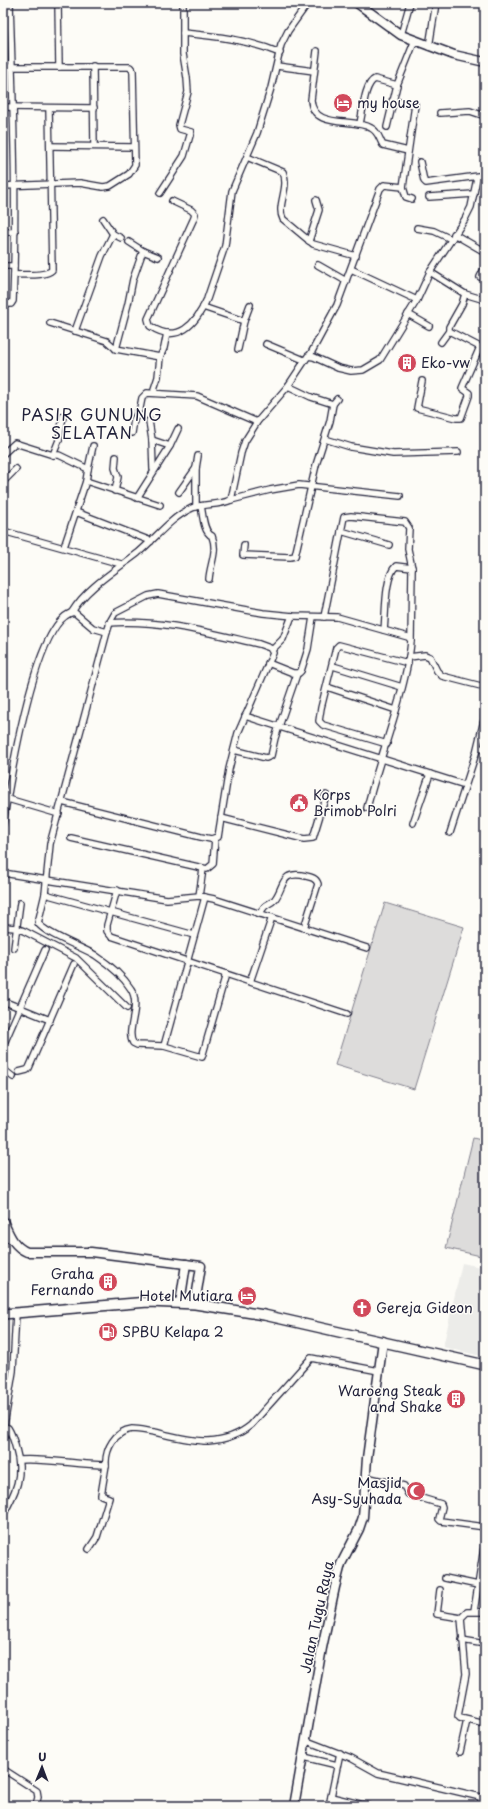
<svg xmlns="http://www.w3.org/2000/svg" width="488" height="1809" viewBox="0 0 488 1809" font-family="'Playpen Sans',sans-serif">
	<style>
		.built { fill: #ecece9 }
		.green { fill: #dddcdb; stroke: #807f8b }
		.lines { fill: none; stroke-linecap: round; stroke-linejoin: round }
		.street-casing { stroke: #22223b; stroke-width: 8 }
		.secondary-casing { stroke: #22223b; stroke-width: 11 }
		.primary-casing { stroke: #22223b; stroke-width: 12 }
		.street { stroke: #fdfcf7; stroke-width: 5.5 }
		.secondary { stroke: #fdfcf7; stroke-width: 8 }
		.primary { stroke: #fdfcf7; stroke-width: 9 }
		.labels { text-anchor: middle; stroke-width: 3; stroke-linejoin: round; paint-order: stroke }
		.poi-label { font-size: 14px; fill: #22223b; stroke: #fdfcf7; text-anchor: start }
		.street-label { font-size: 14px; fill: #22223b; stroke: #fdfcf7 }
		.quarter-label { font-size: 16px; letter-spacing: 1px; fill: #22223b; stroke: #fdfcf7 }
	</style>
	<rect width="100%" height="100%" fill="#fdfcf7"/>
	<filter id="ink" filterUnits="userSpaceOnUse"><feTurbulence type="fractalNoise" baseFrequency=".025" numOctaves="2"/><feDisplacementMap in="SourceGraphic" scale="8" xChannelSelector="R" yChannelSelector="G"/><feConvolveMatrix kernelMatrix="1 2 1 2 8 2 1 2 1" color-interpolation-filters="sRGB"/></filter>
	<g filter="url(#ink)">
		<path class="built" d="M462 1263 485 1268V1357L443 1347Z"/>
		<g class="green">
			<path d="M385 903 464 927 414 1089 335 1065Z"/>
			<path d="M473 1138 485 1141V1257L446 1248Z"/>
		</g>
		<g class="lines">
			<g class="street-casing">
				<g id="street">
					<path d="M58 3 59 67"/>
					<path d="M257 3 259 4"/>
					<path d="M183 33C216 36 249 40 280 53"/>
					<path d="M401 35 410 3"/>
					<path d="M429 47 436 3"/>
					<path d="M317 51 311 100C313 130 353 117 371 128 379 132 379 139 383 145L408 151"/>
					<path d="M93 66 94 146"/>
					<path d="M277 66 314 71"/>
					<path d="M3 67H130L133 71 135 165 129 174 110 186 103 187 80 183 3 186"/>
					<path d="M392 101 415 105 403 187 406 197 412 199"/>
					<path d="M3 107 94 108"/>
					<path d="M440 113 470 111 485 116"/>
					<path d="M360 123C363 112 364 84 375 79L397 85"/>
					<path d="M387 127 397 85 415 40"/>
					<path d="M50 146 134 147"/>
					<path d="M247 157 283 172C290 188 276 206 283 219L313 244 356 256"/>
					<path d="M420 162 424 181 426 183 478 176"/>
					<path d="M160 193 184 156 191 132 180 129 179 125 188 92 187 78 183 54V3"/>
					<path d="M429 197 474 194"/>
					<path d="M172 201 191 210 195 214 194 218 148 319 150 326C178 345 196 324 207 299L225 246 232 191 257 133 271 88 281 45 288 31 308 3"/>
					<path d="M103 219 113 234 121 238"/>
					<path d="M417 228 434 231 451 239"/>
					<path d="M3 232H15"/>
					<path d="M454 234 485 252"/>
					<path d="M309 241 319 210 316 200"/>
					<path d="M129 242 143 251 158 257"/>
					<path d="M318 265 346 281"/>
					<path d="M3 266H14"/>
					<path d="M351 269 417 300"/>
					<path d="M14 275C24 274 45 277 52 270L49 108"/>
					<path d="M480 277 485 267"/>
					<path d="M465 294 485 300"/>
					<path d="M3 303 11 304 13 301C17 202 13 102 10 3"/>
					<path d="M203 307 244 321"/>
					<path d="M408 314 429 326"/>
					<path d="M50 323 107 341 116 349 160 357"/>
					<path d="M75 331 102 256 113 234"/>
					<path d="M441 342 449 331"/>
					<path d="M266 344 304 360"/>
					<path d="M116 349 128 304 133 279 143 251"/>
					<path d="M238 349 244 321 250 305"/>
					<path d="M310 355 337 305 380 189 384 185 403 187"/>
					<path d="M422 381 417 408 456 418H461L469 396V393L462 388 480 347 449 331V327L462 304 465 294 430 272"/>
					<path d="M288 386 311 397 333 404 337 399"/>
					<path d="M155 393 154 389 158 377 160 357 164 348 167 333"/>
					<path d="M149 421 152 440 153 469"/>
					<path d="M132 433 134 420 140 408 142 398 147 393 197 396 257 422"/>
					<path d="M325 439 351 447 393 454 458 452"/>
					<path d="M152 440 170 446"/>
					<path d="M3 454 15 443 53 455H59L88 469 86 481 64 547"/>
					<path d="M53 455 59 440 63 416"/>
					<path d="M88 469 93 446"/>
					<path d="M86 481 160 505"/>
					<path d="M3 482 16 469"/>
					<path d="M115 491 118 477 115 468 116 457"/>
					<path d="M179 492 196 468"/>
					<path d="M137 498 170 446 178 429"/>
					<path d="M231 500 270 490 299 485 400 496"/>
					<path d="M201 506C203 514 203 532 212 536 218 552 210 564 209 579"/>
					<path d="M196 507V468L198 456"/>
					<path d="M76 512 151 541"/>
					<path d="M3 531 121 564"/>
					<path d="M341 531 389 545"/>
					<path d="M244 545 243 555 290 557 295 556 316 465 330 421 333 404"/>
					<path d="M72 612C86 588 116 570 138 553 156 538 170 518 192 508 204 503 218 506 231 500L241 453 245 441 257 422 288 386 308 356 314 357 338 368 351 371 363 370 380 360 417 300 430 272 465 219 471 207 477 178 485 174"/>
					<path d="M324 617 344 517 351 516 405 522 409 528 408 549 412 568 411 640"/>
					<path d="M384 630C386 615 384 577 396 566L412 568"/>
					<path d="M272 650 283 639 292 616"/>
					<path d="M409 657 425 655 430 657 437 671 442 676 481 686 485 689"/>
					<path d="M268 663 293 673H299L301 671 308 649 313 617"/>
					<path d="M333 666 402 687"/>
					<path d="M327 687 396 710"/>
					<path d="M245 716 465 785"/>
					<path d="M387 744 323 725 319 721 321 708 336 648 339 645 408 663"/>
					<path d="M478 747 485 750"/>
					<path d="M234 750 266 758 271 756 275 738 297 674"/>
					<path d="M8 799 59 814"/>
					<path d="M62 802 201 837 211 839 218 837 229 769 238 733 273 653 270 648 259 644C210 633 160 619 109 623"/>
					<path d="M221 818 304 839 313 838 326 795"/>
					<path d="M413 823 430 774"/>
					<path d="M3 824C9 788 34 619 74 612L93 628 107 632"/>
					<path d="M450 833 476 753 484 720 485 702"/>
					<path d="M71 838 207 869 213 864 215 838"/>
					<path d="M3 873 167 899 199 896 214 899 367 948"/>
					<path d="M117 890 107 925V931L111 936 347 1014"/>
					<path d="M45 894 194 935"/>
					<path d="M199 896 203 869"/>
					<path d="M260 914C265 902 269 906 275 899 285 886 280 870 306 876 311 877 316 878 318 884L304 928"/>
					<path d="M3 927 16 928 24 931 76 958 127 1008"/>
					<path d="M14 948 20 903"/>
					<path d="M226 974 202 1057 164 1046 137 1045 133 1043C125 1030 142 1006 131 989 123 976 107 963 95 955 82 947 45 934 38 923L45 894 50 844 107 632 111 620 115 613 148 596 158 594 263 613 293 616 337 617 408 637 411 640C410 660 404 680 399 700 389 736 376 772 367 808"/>
					<path d="M250 982 272 917"/>
					<path d="M3 1001 50 1020"/>
					<path d="M3 1046 45 950"/>
					<path d="M164 1046 205 897"/>
					<path d="M3 1069 13 1077"/>
					<path d="M19 1072 27 1070 29 1068 74 964"/>
					<path d="M3 1239H11"/>
					<path d="M4 1426 13 1371 16 1313"/>
					<path d="M3 1427 8 1428C12 1434 14 1441 16 1449 24 1476 16 1491 3 1515"/>
					<path d="M19 1460C48 1458 77 1465 106 1465 105 1449 115 1431 132 1429 139 1429 147 1431 154 1432 172 1436 190 1441 208 1441 224 1440 239 1435 251 1425L311 1358 379 1371"/>
					<path d="M366 1477 404 1486 408 1494 441 1504 442 1507 439 1519 441 1521 485 1527"/>
					<path d="M89 1549 97 1537 109 1498 101 1495 106 1465"/>
					<path d="M445 1578 478 1585"/>
					<path d="M440 1590 437 1614 461 1618"/>
					<path d="M474 1611 485 1541"/>
					<path d="M485 1612H467L461 1618 466 1674 458 1716 460 1718 485 1724"/>
					<path d="M462 1640 485 1644"/>
					<path d="M307 1741 351 1758 378 1773 485 1798"/>
					<path d="M460 1752 467 1720"/>
					<path d="M304 1757 337 1765"/>
					<path d="M3 1769 37 1791 38 1797 36 1806"/>
					<path d="M331 1797 368 1806"/>
					<path d="M329 1806 340 1753"/>
					<path d="M480 1806 482 1797"/>
				</g>
			</g>
			<g class="secondary-casing">
				<g id="secondary">
					<path d="M357 3 401 35 454 55 485 62"/>
					<path d="M3 1221C9 1234 13 1246 27 1252H91L201 1266 195 1304"/>
					<path d="M180 1303 186 1264"/>
					<path d="M294 1806 322 1648 335 1587 341 1564 359 1529 363 1517 367 1458 383 1341"/>
				</g>
			</g>
			<g class="primary-casing">
				<path id="primary" d="M3 1314 148 1302 195 1304 264 1315 485 1365"/>
			</g>
			<use href="#street" class="street"/>
			<use href="#secondary" class="secondary"/>
			<use href="#primary" class="primary"/>
		</g>
	</g>
	<defs>
		<g id="hotel-disc" transform="scale(1)"><circle r="9.5" fill="#d1495b" stroke="#fdfcf7"/><path d="M-6-4.5h1.5V1H6V5H4.5V3h-9V5H-6ZM-4 0a1.8 1.8 0 1 1 3.6 0ZM.5 0V-2.5h3Q6-2.5 6 0Z" fill="#fff"/></g>
		<g id="building-disc" transform="scale(1)"><circle r="9.5" fill="#d1495b" stroke="#fdfcf7"/><path d="M-4-6H4V6H1V3H-1V6H-4ZM-2.5-4.3h1.7v1.8h-1.7ZM.8-4.3h1.7v1.8H.8ZM-2.5-1h1.7V.8h-1.7ZM.8-1h1.7V.8H.8Z" fill="#fff"/></g>
		<g id="civic-disc" transform="scale(1)"><circle r="9.5" fill="#d1495b" stroke="#fdfcf7"/><path d="M-.6-6.5H3V-4.5H.6V-3L4-1V1h2V6H-6V1h2V-1L-.6-3ZM-1.2 2.5V6h2.4V2.5Z" fill="#fff"/></g>
		<g id="church-disc" transform="scale(1)"><circle r="9.5" fill="#d1495b" stroke="#fdfcf7"/><path d="M-1.2-6h2.4v3.5h3.3v2.4h-3.3V6h-2.4V-.1h-3.3v-2.4h3.3Z" fill="#fff"/></g>
		<g id="fuel-disc" transform="scale(1)"><circle r="9.5" fill="#d1495b" stroke="#fdfcf7"/><path d="M-5.5-6h7V0h2V4h1.3V-2.5L3-4.5l.8-.8L6-3V5H2.5V1h-1V6h-7ZM-4.2-4.7v3.2H.2V-4.7Z" fill="#fff"/></g>
		<g id="mosque-disc" transform="scale(1)"><circle r="9.5" fill="#d1495b" stroke="#fdfcf7"/><path d="M3.5-4.9A6 6 0 1 0 3.5 4.9A5 5 0 1 1 3.5-4.9Z" fill="#fff"/></g>
	</defs>
	<g fill-rule="evenodd">
		<use href="#hotel-disc" x="343" y="103"/>
		<use href="#building-disc" x="407" y="363"/>
		<use href="#civic-disc" x="299" y="803"/>
		<use href="#building-disc" x="108" y="1282"/>
		<use href="#hotel-disc" x="247" y="1296"/>
		<use href="#church-disc" x="362" y="1308"/>
		<use href="#fuel-disc" x="108" y="1332"/>
		<use href="#building-disc" x="456" y="1399"/>
		<use href="#mosque-disc" x="416" y="1491"/>
	</g>
	<g class="labels">
		<g class="poi-label">
			<text x="357" y="108">my house</text>
			<text x="421" y="368">Eko-vw</text>
			<text x="313" y="800">Korps<tspan x="313" dy="16">Brimob Polri</tspan></text>
			<text x="94" y="1279" text-anchor="end">Graha<tspan x="94" dy="16">Fernando</tspan></text>
			<text x="233" y="1301" text-anchor="end">Hotel Mutiara</text>
			<text x="376" y="1313">Gereja Gideon</text>
			<text x="122" y="1337">SPBU Kelapa 2</text>
			<text x="442" y="1396" text-anchor="end">Waroeng Steak<tspan x="442" dy="16">and Shake</tspan></text>
			<text x="402" y="1488" text-anchor="end">Masjid<tspan x="402" dy="16">Asy-Syuhada</tspan></text>
		</g>
		<g class="street-label">
			<text transform="translate(317 1617) rotate(-78)" y="5">Jalan Tugu Raya</text>
		</g>
		<g class="quarter-label">
			<text x="92" y="421">PASIR GUNUNG<tspan x="92" dy="18">SELATAN</tspan></text>
		</g>
	</g>
	<rect width="488" height="1809" fill="none" stroke="#fdfcf7" stroke-width="16"/>
	<rect x="8" y="8" width="472" height="1793" fill="none" stroke="#22223b" stroke-width="1.5" filter="url(#ink)"/>
	<g transform="translate(42 1767) rotate(1)" stroke="#fdfcf7" stroke-width="3" paint-order="stroke">
	<path d="M0-3L7 15L0 10L-7 15Z" fill="#22223b"/>
	<text y="-6" font-size="11" font-weight="bold" text-anchor="middle" fill="#22223b">U</text>
	</g>
</svg>
